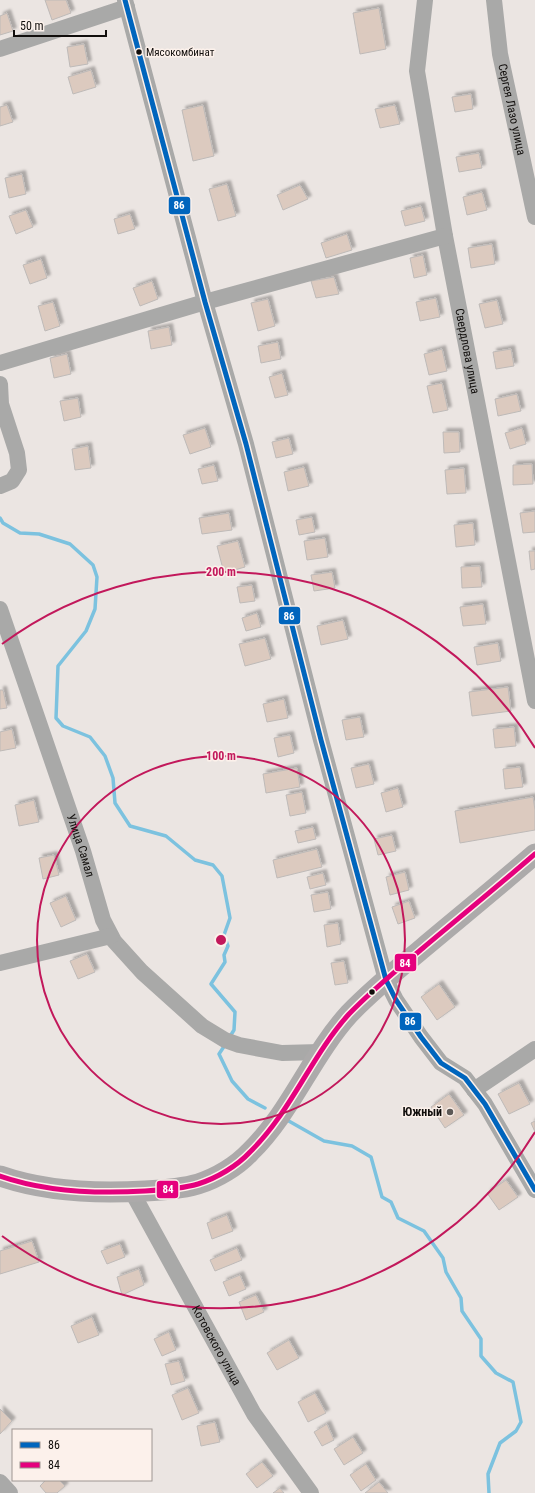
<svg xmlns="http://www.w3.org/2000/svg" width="535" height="1493" viewBox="0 0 535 1493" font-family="'Roboto Condensed',sans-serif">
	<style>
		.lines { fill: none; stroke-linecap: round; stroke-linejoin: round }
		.stream { stroke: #7cc2df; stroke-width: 3.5 }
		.building { fill: #dccabf; stroke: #bebab8; filter: url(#shadow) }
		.minor { stroke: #a9a9a8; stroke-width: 16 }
		.major { stroke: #acaaaa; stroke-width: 21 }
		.bus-1-casing { stroke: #fcf1eb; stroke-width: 8 }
		.bus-2-casing { stroke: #fcf1eb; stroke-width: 8 }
		.bus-1 { stroke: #0065bd; stroke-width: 5 }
		.bus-2 { stroke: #e5007d; stroke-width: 5 }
		.ring { fill: none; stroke: #c2185b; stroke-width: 2 }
		.bus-dot { fill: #110e0c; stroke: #fcf1eb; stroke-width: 1.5 }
		.poi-dot { fill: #5d5957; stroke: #fcf1eb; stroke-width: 1.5 }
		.labels { text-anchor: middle; stroke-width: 3; stroke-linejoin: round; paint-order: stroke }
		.bus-label { font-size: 11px; fill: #110e0c; stroke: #fcf1eb; text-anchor: start }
		.street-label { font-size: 12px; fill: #110e0c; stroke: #fcf1eb }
		.poi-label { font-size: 12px; font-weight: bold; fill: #110e0c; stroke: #fcf1eb; text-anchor: end }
		.centre { fill: #c2185b; stroke: #fcf1eb; stroke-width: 2 }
		.ring-label { font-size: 12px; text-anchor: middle; font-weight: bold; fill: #c2185b; stroke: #fcf1eb; stroke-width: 3; stroke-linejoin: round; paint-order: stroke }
		.line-badge { stroke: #fcf1eb; stroke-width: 1.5 }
		.badge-label { font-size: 11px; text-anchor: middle; font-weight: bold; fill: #fff }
	</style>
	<defs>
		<filter id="shadow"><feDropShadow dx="3.5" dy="-3.5" stdDeviation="1" flood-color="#0004"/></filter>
	</defs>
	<rect width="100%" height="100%" fill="#ebe5e2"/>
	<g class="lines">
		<g class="stream">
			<path d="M0 518 3 523 20 533 39 534 70 544 93 565 97 577 95 609 86 631 58 666 56 718 63 726 90 737 105 756 113 778 115 803 130 826 166 836 195 860 213 865 222 876 230 918 224 935 228 946 224 955 225 962 211 984 235 1012 234 1030 229 1038"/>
			<path d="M225 1045 219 1054 232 1081 248 1099 265 1108"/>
			<path d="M287 1120 324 1141 352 1146 371 1157 382 1197 391 1202 398 1218 424 1231 443 1258 446 1272 461 1298 462 1311 481 1339V1356L496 1373 513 1382 521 1422 516 1431 500 1443 488 1474 489 1493"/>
		</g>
	</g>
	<g class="building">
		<path d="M45 0H66L71 13 52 20Z"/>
		<path d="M379 8 386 49 360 54 353 13Z"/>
		<path d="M7 13 13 31 0 35V16Z"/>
		<path d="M84 44 88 64 70 67 67 47Z"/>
		<path d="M91 70 96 87 73 94 68 77Z"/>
		<path d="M471 94 473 109 455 112 452 97Z"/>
		<path d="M7 105 13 122 0 126V107Z"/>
		<path d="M203 105 214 156 193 161 182 110Z"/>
		<path d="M395 105 400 124 380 128 375 109Z"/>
		<path d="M479 153 482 168 459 172 456 157Z"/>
		<path d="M22 174 26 194 9 198 5 178Z"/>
		<path d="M227 184 236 216 218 221 209 189Z"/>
		<path d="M300 185 308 199 283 210 277 195Z"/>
		<path d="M482 192 487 210 467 215 463 197Z"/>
		<path d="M421 206 425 221 405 226 401 211Z"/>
		<path d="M26 210 33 227 16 234 9 216Z"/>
		<path d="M130 214 135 229 118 234 114 219Z"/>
		<path d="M347 234 352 250 326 258 321 243Z"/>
		<path d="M492 244 495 264 471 268 468 248Z"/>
		<path d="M423 255 427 275 414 278 410 258Z"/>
		<path d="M41 259 47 278 30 284 23 265Z"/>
		<path d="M334 277 339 294 316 298 311 281Z"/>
		<path d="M152 281 158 299 140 306 133 288Z"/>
		<path d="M436 298 440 317 420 321 416 302Z"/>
		<path d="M268 299 275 326 258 331 251 303Z"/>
		<path d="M497 300 503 324 485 328 479 304Z"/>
		<path d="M53 302 60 326 45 331 38 306Z"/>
		<path d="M169 327 172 345 151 349 148 331Z"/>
		<path d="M278 342 281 359 261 363 258 346Z"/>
		<path d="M442 349 447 371 429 375 424 354Z"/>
		<path d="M511 349 514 366 496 369 493 352Z"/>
		<path d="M67 354 71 374 54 378 50 358Z"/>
		<path d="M282 373 288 395 275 398 269 377Z"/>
		<path d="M442 383 448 410 433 413 427 386Z"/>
		<path d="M517 394 521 411 498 416 495 399Z"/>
		<path d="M78 398 81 417 64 421 60 401Z"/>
		<path d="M205 428 211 447 190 454 183 435Z"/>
		<path d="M522 428 526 444 510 449 505 433Z"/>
		<path d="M443 432H459L460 452 444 453Z"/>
		<path d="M289 438 293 454 276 458 272 442Z"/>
		<path d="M88 446 91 468 75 470 72 449Z"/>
		<path d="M532 464 533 484 513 485V465Z"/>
		<path d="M214 465 218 481 202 484 198 469Z"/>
		<path d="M304 467 309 486 288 491 284 472Z"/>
		<path d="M464 468 466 493 447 494 445 470Z"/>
		<path d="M535 511V532L523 533 520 513Z"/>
		<path d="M229 513 232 530 202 534 199 518Z"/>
		<path d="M312 517 315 532 299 535 296 520Z"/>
		<path d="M473 523 475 545 456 547 454 525Z"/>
		<path d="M325 538 328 557 307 560 304 541Z"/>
		<path d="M238 541 245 567 224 573 217 546Z"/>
		<path d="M529 551H535V569L531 570Z"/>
		<path d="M480 566 482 587 462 588 461 567Z"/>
		<path d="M332 572 335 588 314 591 311 575Z"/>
		<path d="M252 585 255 601 240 603 237 587Z"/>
		<path d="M483 604 486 624 463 626 460 607Z"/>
		<path d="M257 613 261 627 246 631 242 618Z"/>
		<path d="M343 620 348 639 321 645 317 626Z"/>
		<path d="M265 638 271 659 245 666 239 644Z"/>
		<path d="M498 643 501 661 477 665 474 647Z"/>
		<path d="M508 687 511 711 472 716 469 692Z"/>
		<path d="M0 690H3L7 708 0 709Z"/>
		<path d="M284 699 288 718 267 722 263 704Z"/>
		<path d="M360 717 364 737 346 740 342 720Z"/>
		<path d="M514 727 516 746 495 748 493 729Z"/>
		<path d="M12 729 16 748 0 751V732Z"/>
		<path d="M290 735 294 753 278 757 274 738Z"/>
		<path d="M369 764 374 784 356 788 351 768Z"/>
		<path d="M520 767 523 787 505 789 503 769Z"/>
		<path d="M297 768 300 787 266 793 263 774Z"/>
		<path d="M398 788 403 807 386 812 381 793Z"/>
		<path d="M302 792 306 813 290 816 286 795Z"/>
		<path d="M533 797 535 810V830L460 843 455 811Z"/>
		<path d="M34 800 39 822 19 826 15 805Z"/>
		<path d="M313 827 316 839 298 843 295 831Z"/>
		<path d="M392 835 396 851 378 855 374 839Z"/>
		<path d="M317 849 322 867 277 878 273 860Z"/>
		<path d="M54 855 59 875 43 879 39 858Z"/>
		<path d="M405 872 409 890 390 895 386 877Z"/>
		<path d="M323 873 326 885 310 889 307 877Z"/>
		<path d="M328 892 331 909 314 912 311 895Z"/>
		<path d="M66 896 76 920 61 927 50 903Z"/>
		<path d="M409 901 415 918 398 924 392 907Z"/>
		<path d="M338 923 341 944 327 947 324 925Z"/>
		<path d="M87 954 95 972 78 979 70 961Z"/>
		<path d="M344 961 348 983 335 985 331 963Z"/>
		<path d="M439 984 455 1007 437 1020 421 997Z"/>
		<path d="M519 1083 530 1104 509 1114 498 1094Z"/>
		<path d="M449 1094 464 1115 445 1128 431 1107Z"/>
		<path d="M535 1121V1132L531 1123Z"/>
		<path d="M506 1180 518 1197 499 1210 487 1193Z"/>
		<path d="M227 1215 233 1231 212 1239 207 1223Z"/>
		<path d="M32 1241 39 1262 0 1274V1251Z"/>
		<path d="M120 1244 125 1257 107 1264 101 1251Z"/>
		<path d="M237 1248 242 1260 215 1271 210 1260Z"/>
		<path d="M139 1269 144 1285 122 1295 117 1277Z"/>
		<path d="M240 1275 246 1289 229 1296 223 1282Z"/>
		<path d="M256 1295 264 1312 246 1320 239 1302Z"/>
		<path d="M92 1317 99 1335 78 1343 71 1326Z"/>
		<path d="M169 1332 176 1350 162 1356 154 1339Z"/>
		<path d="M289 1340 299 1358 277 1370 267 1353Z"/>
		<path d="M179 1361 185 1381 171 1385 165 1364Z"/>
		<path d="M188 1388 199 1413 182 1420 172 1395Z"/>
		<path d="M315 1393 326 1413 308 1422 298 1402Z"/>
		<path d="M0 1409 12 1421 0 1434Z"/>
		<path d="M215 1422 220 1442 201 1446 197 1426Z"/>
		<path d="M327 1424 334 1440 322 1446 314 1432Z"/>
		<path d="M353 1437 363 1453 344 1465 334 1449Z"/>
		<path d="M262 1462 273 1476 257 1488 246 1474Z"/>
		<path d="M366 1464 376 1480 361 1491 350 1475Z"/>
		<path d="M46 1480H59L65 1486 57 1493H46L40 1486Z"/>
		<path d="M379 1482 388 1493H365Z"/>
		<path d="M280 1488 284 1493H273Z"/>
	</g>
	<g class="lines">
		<g class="minor">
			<path d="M125 0 205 302 246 444 321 740 386 980 396 1000 421 1037 441 1063 465 1078 485 1104 535 1190"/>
			<path id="s1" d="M425 0 417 71 445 236 535 701"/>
			<path id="s2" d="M494 0 500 54 535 217"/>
			<path d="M0 49 127 7"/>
			<path d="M0 363 205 302 445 236"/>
			<path d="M0 384 1 404 17 453 19 470 12 481 0 486"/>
			<path id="s3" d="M0 609 83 851 103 920 114 941 142 972 202 1026 225 1040 239 1045 282 1053 320 1052"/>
			<path d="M0 963 111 936"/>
			<path d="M474 1090 535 1049"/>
			<path id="s4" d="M132 1192 254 1414 311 1493"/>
			<path d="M0 1482 10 1493"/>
		</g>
		<path class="major" d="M0 1176C46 1192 96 1194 145 1191 163 1190 181 1189 198 1184 217 1178 237 1166 250 1152 291 1112 311 1056 349 1014 372 990 398 969 423 948 460 917 498 886 535 854"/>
		<g class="bus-1-casing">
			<path id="bus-1" d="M125 0 205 302 246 444 321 740 386 980 396 1000 421 1037 441 1063 465 1078 485 1104 535 1190"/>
		</g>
		<g class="bus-2-casing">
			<path id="bus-2" d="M0 1176C46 1192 96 1194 145 1191 163 1190 181 1189 198 1184 217 1178 237 1166 250 1152 291 1112 311 1056 349 1014 372 990 398 969 423 948 460 917 498 886 535 854"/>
		</g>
		<use href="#bus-1" class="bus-1"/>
		<use href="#bus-2" class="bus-2"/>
	</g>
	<g class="ring">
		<circle cx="221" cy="940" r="184"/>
		<path d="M535 1132A368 368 0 0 1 2 1236M2 644A368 368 0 0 1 535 748"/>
	</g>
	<g class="bus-dot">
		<circle cx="139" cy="52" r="3.5"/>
		<circle cx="372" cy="992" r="3.5"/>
	</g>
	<circle class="poi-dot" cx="450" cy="1112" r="4"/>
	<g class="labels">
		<g class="bus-label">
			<text x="146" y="56">Мясокомбинат</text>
		</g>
		<g class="street-label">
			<text dy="4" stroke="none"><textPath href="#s2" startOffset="111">Сергея Лазо улица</textPath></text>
			<text dy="4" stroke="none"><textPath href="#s1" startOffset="356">Свердлова улица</textPath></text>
			<text dy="4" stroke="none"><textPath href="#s3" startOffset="250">Улица Самал</textPath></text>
			<text dy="4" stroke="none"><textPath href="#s4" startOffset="175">Котовского улица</textPath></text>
		</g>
		<g class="poi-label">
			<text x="442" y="1116">Южный</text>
		</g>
	</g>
	<circle cx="221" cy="940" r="6" class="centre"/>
	<g class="ring-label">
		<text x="221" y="576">200 m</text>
		<text x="221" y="760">100 m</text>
	</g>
	<g class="line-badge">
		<rect x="168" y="196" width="23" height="19" rx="4" fill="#0065bd"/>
		<rect x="278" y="606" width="23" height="19" rx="4" fill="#0065bd"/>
		<rect x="394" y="953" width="23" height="19" rx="4" fill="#e5007d"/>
		<rect x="399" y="1012" width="23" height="19" rx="4" fill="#0065bd"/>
		<rect x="156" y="1180" width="23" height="19" rx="4" fill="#e5007d"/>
	</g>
	<g class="badge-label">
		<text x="179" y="209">86</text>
		<text x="289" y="620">86</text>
		<text x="405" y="967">84</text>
		<text x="410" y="1025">86</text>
		<text x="168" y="1193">84</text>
	</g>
	<rect x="12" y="1429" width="140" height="52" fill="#fcf1eb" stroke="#9e9692"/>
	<rect x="20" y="1442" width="20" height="6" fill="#0065bd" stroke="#9e9692"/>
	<text x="48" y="1449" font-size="12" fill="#110e0c">86</text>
	<rect x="20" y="1462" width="20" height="6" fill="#e5007d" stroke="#9e9692"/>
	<text x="48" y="1469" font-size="12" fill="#110e0c">84</text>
	<path d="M14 30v6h92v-6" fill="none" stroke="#110e0c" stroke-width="2"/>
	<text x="20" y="30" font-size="12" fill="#110e0c" stroke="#fcf1eb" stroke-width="3" paint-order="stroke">50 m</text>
</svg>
